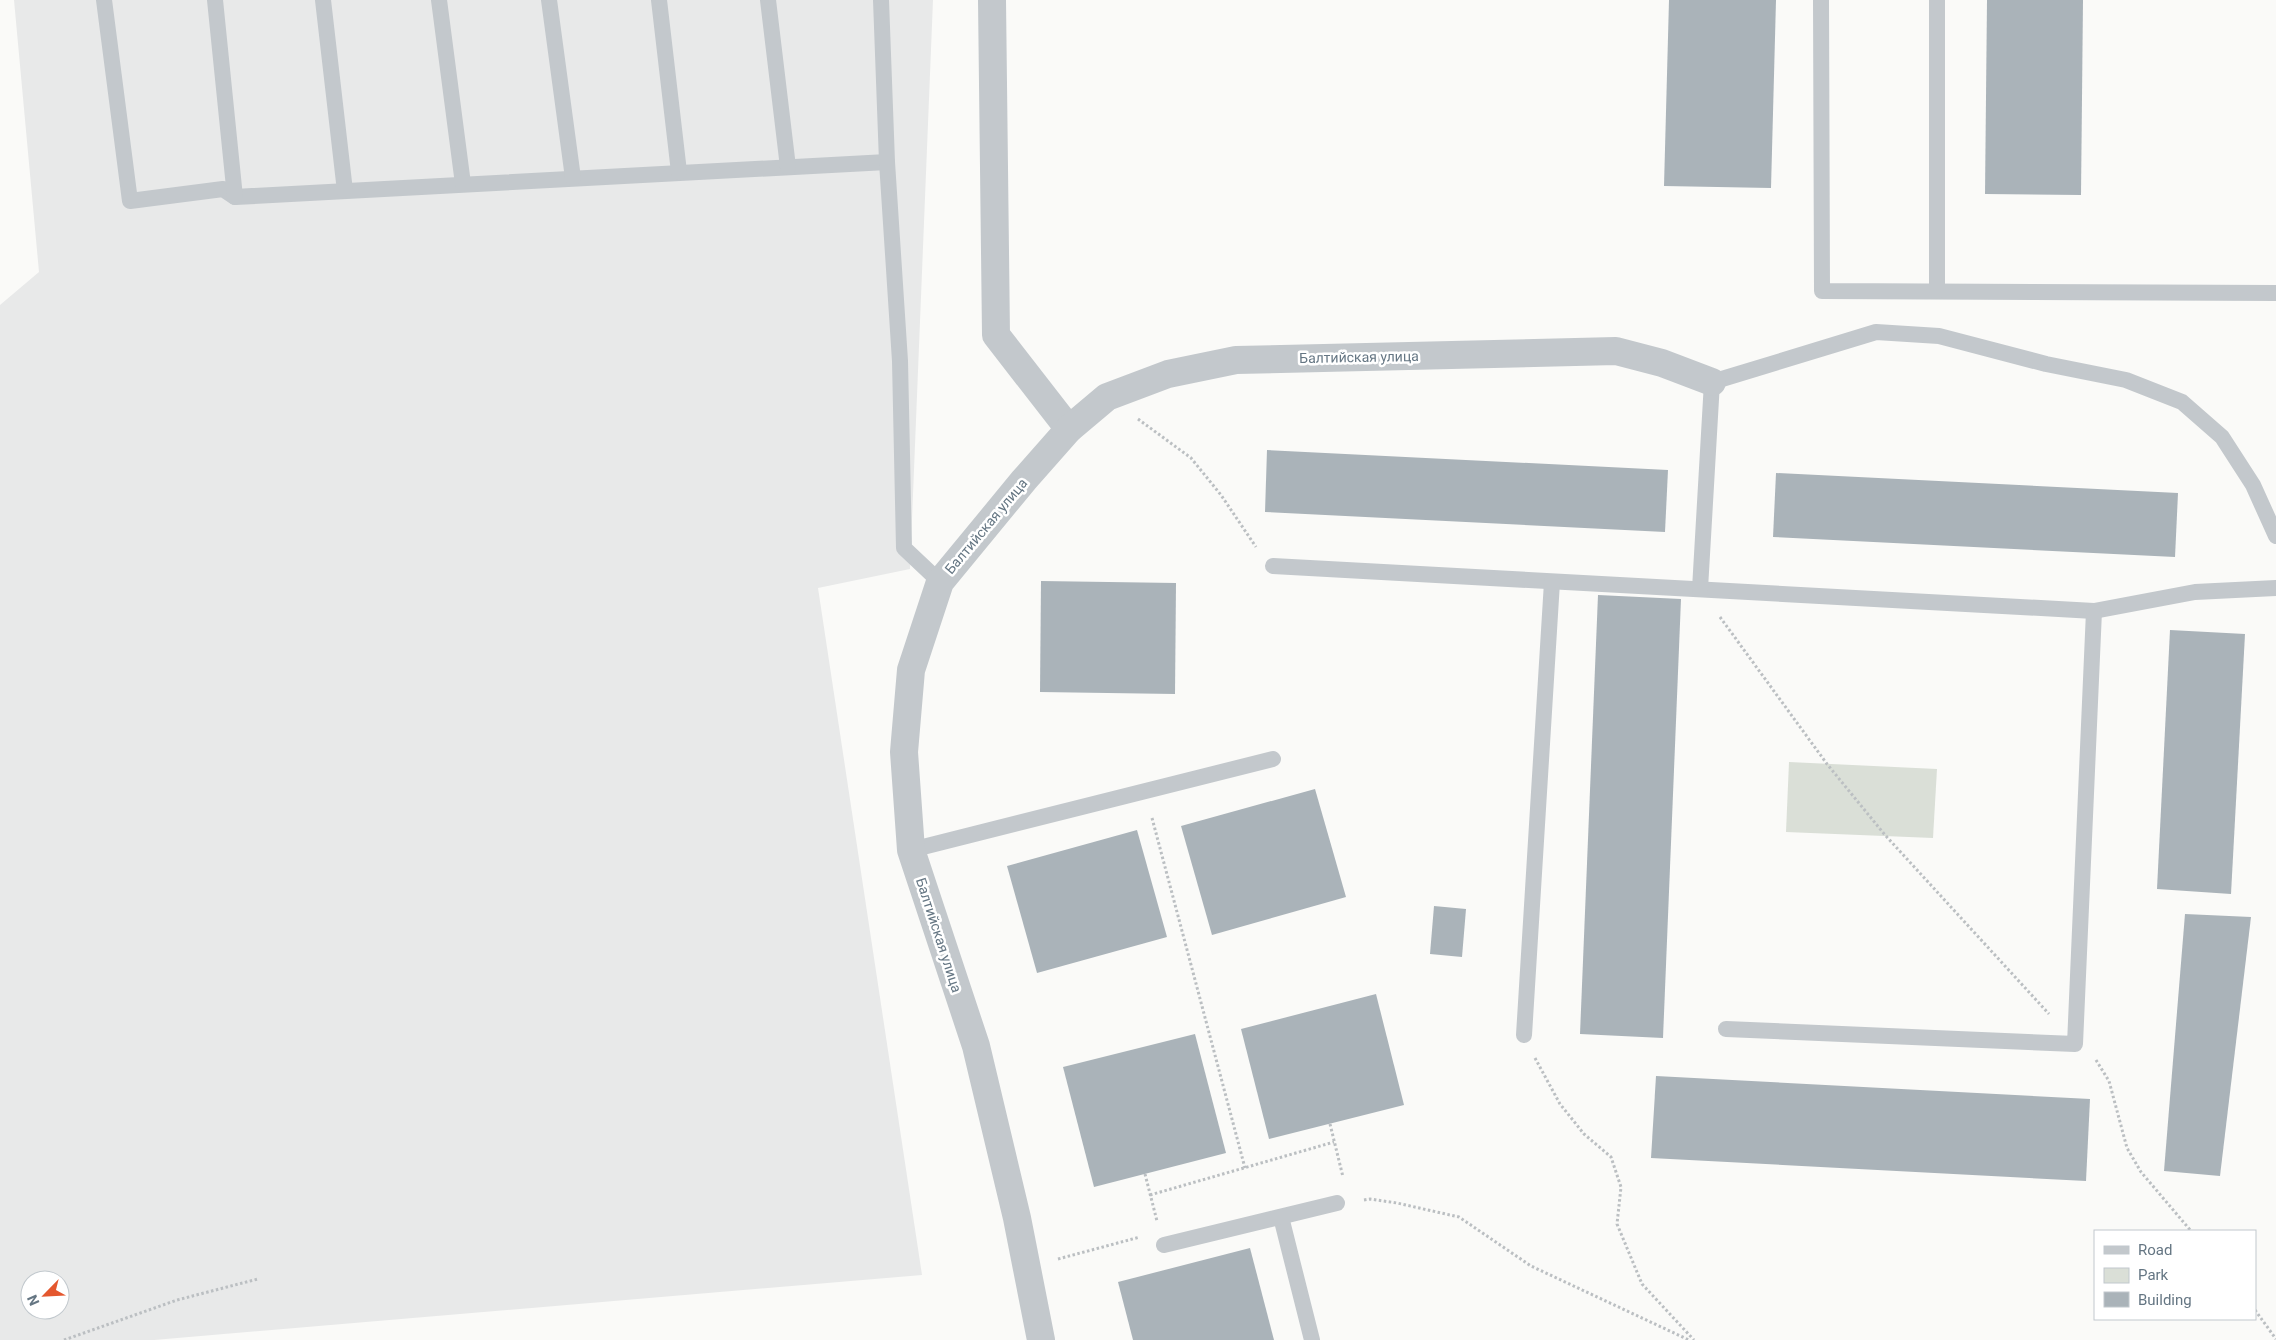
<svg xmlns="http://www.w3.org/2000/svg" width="2276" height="1340" viewBox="0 0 2276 1340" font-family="Roboto,sans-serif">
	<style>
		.built { fill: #e8e9e9; fill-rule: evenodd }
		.green { fill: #dadfd7 }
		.building { fill: #aab3b9 }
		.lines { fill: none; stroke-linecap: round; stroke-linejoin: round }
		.path { stroke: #bbbfc2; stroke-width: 3; stroke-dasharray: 2.5 2.5; stroke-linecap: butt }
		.service { stroke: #c3c8cc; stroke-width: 16 }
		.minor { stroke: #c3c8cc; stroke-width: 28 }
		.labels { text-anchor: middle; stroke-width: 5; stroke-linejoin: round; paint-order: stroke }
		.street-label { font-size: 14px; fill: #657683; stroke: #fff }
	</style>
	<rect width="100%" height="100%" fill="#fafaf8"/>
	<path class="built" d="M14 0H933L910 569 818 588 922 1275 154 1340H0V305L39 272ZM30 1280H60V1310H30Z"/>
	<path class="green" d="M1789 762 1937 769 1933 838 1786 832Z"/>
	<g class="building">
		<path d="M1669 0H1776L1771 188 1664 186Z"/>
		<path d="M1987 0H2083L2081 195 1985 194Z"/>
		<path d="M1267 450 1668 470 1665 532 1265 512Z"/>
		<path d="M1776 473 2178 493 2175 557 1773 537Z"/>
		<path d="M1041 581 1176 583 1175 694 1040 692Z"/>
		<path d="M1598 595 1681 599 1663 1038 1580 1034Z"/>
		<path d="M2170 630 2245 634 2231 894 2157 889Z"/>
		<path d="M1315 789 1346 897 1212 935 1181 826Z"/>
		<path d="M1137 830 1167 937 1037 973 1007 866Z"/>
		<path d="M1434 906 1466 909 1462 957 1430 954Z"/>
		<path d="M2185 914 2251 917 2220 1176 2164 1171Z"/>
		<path d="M1376 994 1404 1105 1269 1139 1241 1029Z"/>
		<path d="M1195 1034 1226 1153 1094 1187 1063 1067Z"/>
		<path d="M1656 1076 2090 1099 2086 1181 1651 1158Z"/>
		<path d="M1250 1248 1274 1340H1133L1118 1282Z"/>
	</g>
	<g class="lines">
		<g class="path">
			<path d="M1138 419 1191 458 1221 495 1256 547"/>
			<path d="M1720 617 1827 764 1885 835 2049 1014"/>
			<path d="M1152 818 1245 1168"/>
			<path d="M1535 1058 1560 1104 1584 1134 1611 1157 1621 1187 1617 1224 1642 1284 1694 1340"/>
			<path d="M2096 1060 2109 1081 2127 1148 2141 1172 2191 1231"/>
			<path d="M1330 1124 1343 1177"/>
			<path d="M1145 1174 1157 1221"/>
			<path d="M1150 1195 1334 1142"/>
			<path d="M1364 1200 1370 1199 1397 1203 1459 1217 1531 1266 1689 1340"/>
			<path d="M1058 1259 1140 1237"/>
			<path d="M2255 1310 2276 1339"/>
			<path d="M64 1340 177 1300 258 1279"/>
		</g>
		<g class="service">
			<path d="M104 0 130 201 223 189 235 197 887 162"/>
			<path d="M215 0 235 197"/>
			<path d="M323 0 345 191"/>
			<path d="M439 0 463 184"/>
			<path d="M549 0 573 178"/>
			<path d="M659 0 679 172"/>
			<path d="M768 0 788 167"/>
			<path d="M881 0 887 162 900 361 904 548 940 582"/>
			<path d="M1821 0 1822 291 2276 293"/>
			<path d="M1937 0V291"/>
			<path d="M1273 566 2094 611 2195 592 2276 588"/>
			<path d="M1700 589 1712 382 1876 332 1939 336 2046 364 2126 380 2182 402 2222 437 2253 485 2276 536"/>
			<path d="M911 850 1273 759"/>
			<path d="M1726 1029 2075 1044 2094 611"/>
			<path d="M1524 1035 1552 582"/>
			<path d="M1281 1217 1312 1340"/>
			<path d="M1164 1245 1337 1203"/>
		</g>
		<g class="minor">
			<path d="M992 0 996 335 1069 429"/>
			<path d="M1041 1340 1017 1218 976 1046 911 850 904 752 911 670 940 582 1024 480 1069 429 1107 397 1168 374 1236 360 1616 351 1662 363 1712 382"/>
		</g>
	</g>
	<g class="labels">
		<g class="street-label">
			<text transform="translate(1359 357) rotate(-1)" y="5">Балтийская улица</text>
			<text transform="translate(986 526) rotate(-50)" y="5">Балтийская улица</text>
			<text transform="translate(939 935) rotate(72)" y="5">Балтийская улица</text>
		</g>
	</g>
	<rect x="2094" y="1230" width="162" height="90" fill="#ffffff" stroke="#c1c8cd"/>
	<rect x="2104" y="1246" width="25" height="8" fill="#c3c8cc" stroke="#c1c8cd"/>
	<text x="2138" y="1255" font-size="15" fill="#657683">Road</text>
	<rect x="2104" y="1268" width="25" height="15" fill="#dadfd7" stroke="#c1c8cd"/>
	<text x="2138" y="1280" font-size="15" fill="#657683">Park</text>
	<rect x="2104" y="1292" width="25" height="15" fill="#aab3b9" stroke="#c1c8cd"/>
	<text x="2138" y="1305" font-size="15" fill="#657683">Building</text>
	<g transform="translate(45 1295) rotate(246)"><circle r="24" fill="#ffffff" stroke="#c1c8cd"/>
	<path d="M0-4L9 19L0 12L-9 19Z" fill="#e4572e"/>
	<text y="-8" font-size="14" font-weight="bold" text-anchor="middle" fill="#657683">N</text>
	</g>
</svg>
